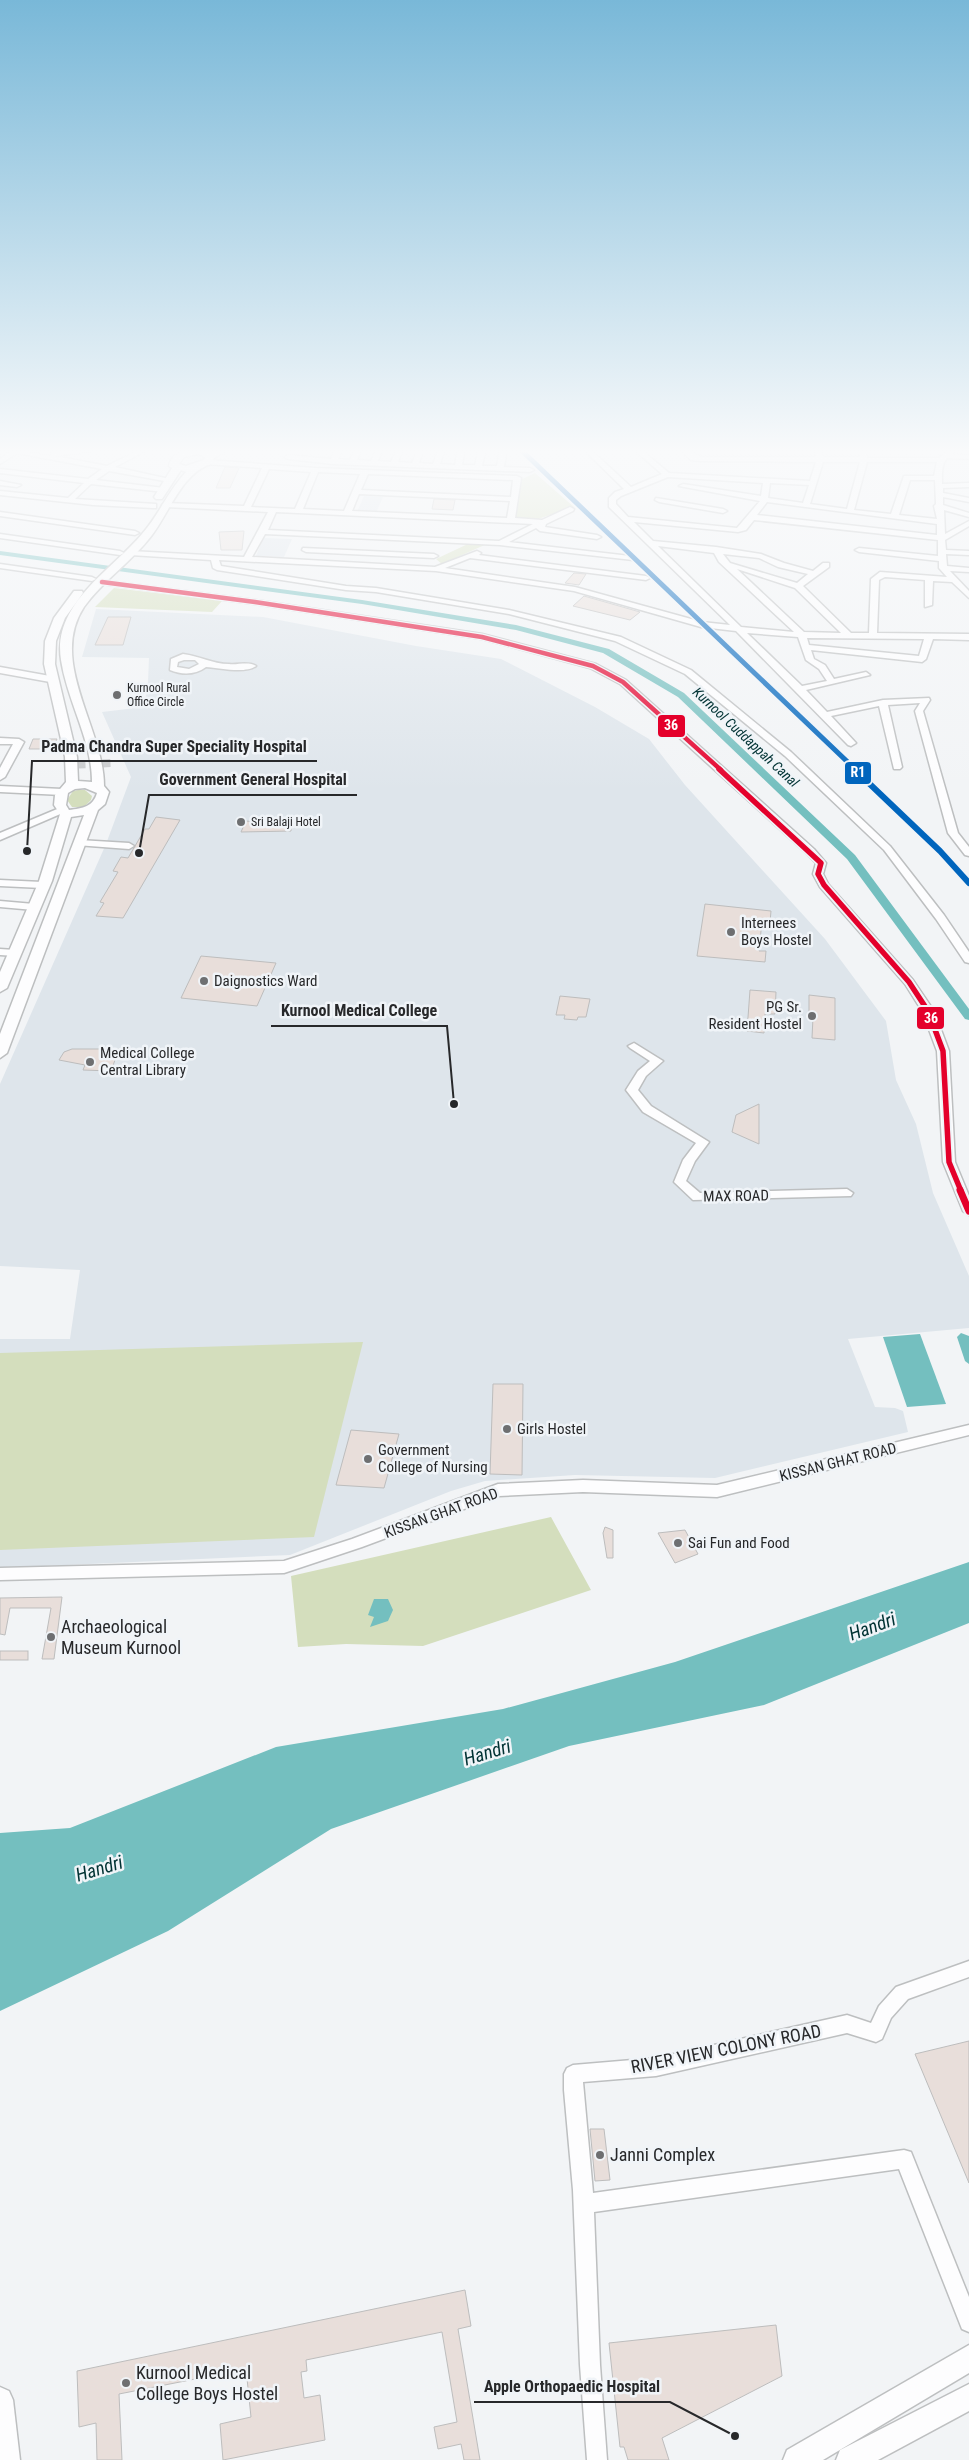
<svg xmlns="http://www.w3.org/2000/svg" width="969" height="2460" viewBox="0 0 969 2460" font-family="'Roboto Condensed',sans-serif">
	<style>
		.built { fill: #dee5eb }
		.green { fill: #d4debd }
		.water { fill: #74bfbf }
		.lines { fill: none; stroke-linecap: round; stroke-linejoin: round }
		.canal { fill: #74bfbf; fill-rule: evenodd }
		.building { fill: #e8deda; stroke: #bdbdbd }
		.minor-tunnel { stroke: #c9cbcd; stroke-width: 8; stroke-dasharray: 8 4.5; stroke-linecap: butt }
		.minor-casing { stroke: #bdbfc0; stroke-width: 3 }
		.major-casing { stroke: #bdbfc0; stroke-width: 3 }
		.minor { fill: #fdfdfe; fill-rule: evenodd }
		.major { fill: #fdfdfe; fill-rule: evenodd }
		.bus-1-far2-casing { stroke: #f0f4f8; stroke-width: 7 }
		.bus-1-far1-casing { stroke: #f0f4f8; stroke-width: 9 }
		.bus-1-casing { stroke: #f0f4f8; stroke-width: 11 }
		.bus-1-far2 { stroke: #e4002b; stroke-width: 4.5 }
		.bus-1-far1 { stroke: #e4002b; stroke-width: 5.5 }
		.bus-1 { stroke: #e4002b; stroke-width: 7 }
		.rail-1-far1-casing { stroke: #f0f4f8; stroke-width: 8 }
		.rail-1-casing { stroke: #f0f4f8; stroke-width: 9 }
		.rail-1-far1 { stroke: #0065bd; stroke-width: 5 }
		.rail-1 { stroke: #0065bd; stroke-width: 6 }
		.poi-dot { fill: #6e6f71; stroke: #f0f4f8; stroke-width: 2 }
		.labels { text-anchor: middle; stroke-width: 5; stroke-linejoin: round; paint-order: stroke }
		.far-poi-label { font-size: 12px; fill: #27282a; stroke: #f0f4f8; text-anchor: start }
		.far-water-label { font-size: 14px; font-style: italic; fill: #003233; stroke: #f0f4f8 }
		.poi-label { font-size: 15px; fill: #27282a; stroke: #f0f4f8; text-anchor: start }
		.street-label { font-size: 15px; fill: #27282a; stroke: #f0f4f8 }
		.near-poi-label { font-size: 18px; fill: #27282a; stroke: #f0f4f8; text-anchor: start }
		.near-street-label { font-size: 18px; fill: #27282a; stroke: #f0f4f8 }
		.near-water-label { font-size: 19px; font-style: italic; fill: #003233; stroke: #f0f4f8 }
		.leader { fill: none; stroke: #27282a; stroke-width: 2 }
		.callout-dot { fill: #27282a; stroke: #f0f4f8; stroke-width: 2 }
		.callout-label { font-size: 16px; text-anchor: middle; font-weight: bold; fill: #27282a; stroke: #f0f4f8; stroke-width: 5; stroke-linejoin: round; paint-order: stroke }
		.line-badge { stroke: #f0f4f8; stroke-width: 2 }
		.badge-label { font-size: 14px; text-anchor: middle; font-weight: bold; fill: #fff }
	</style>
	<rect width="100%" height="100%" fill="#f2f4f6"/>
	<g class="built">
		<path d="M364 496 383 497 376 513 357 512Z"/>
		<path d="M263 538 292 539 284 557 256 556Z"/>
		<path d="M96 609 263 617 416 646 501 659 595 707 649 739 685 785 825 939 886 1021 896 1080 916 1124 933 1193 969 1276V1328L848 1339 875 1407 895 1408 903 1411 908 1432 715 1478 575 1475 485 1481 451 1491 290 1555 0 1568V1339H70L80 1270 0 1266V1084L106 844 131 777 102 712 144 707 148 682 149 658 82 657Z"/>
	</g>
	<g class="green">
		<path d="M535 473 574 507 535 520 513 518 518 481Z"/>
		<path d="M472 542 489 543 442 564 436 559Z"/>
		<path d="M114 588 222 601 212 612 95 607Z"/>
		<path d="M78 790H85L92 796 91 800 84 807H72L67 800 73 791Z"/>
		<path d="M363 1342 314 1537 0 1550V1353Z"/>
		<path d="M551 1517 591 1590 423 1646 346 1644 298 1647 291 1576Z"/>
	</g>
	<g class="water">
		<path d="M961 1333 969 1336V1364L965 1361 957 1337Z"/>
		<path d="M920 1334 946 1404 907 1407 883 1337Z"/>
		<path d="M969 1562V1623L764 1705 569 1746 331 1829 168 1931 0 2011V1833L70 1828 276 1747 503 1709 675 1662Z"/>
		<path d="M374 1599H388L393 1610 388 1621 370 1627 374 1617 368 1615Z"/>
	</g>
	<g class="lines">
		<path class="canal" d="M0 551 362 600 516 625 609 649 684 693 855 855 969 1009V1020L965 1019 847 859 678 697 603 653 516 630 362 604 0 555Z"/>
	</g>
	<g class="building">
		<path d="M225 467 239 468 230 488H216Z"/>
		<path d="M434 499 455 500 453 510 432 509Z"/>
		<path d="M244 531 242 550H221L219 532Z"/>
		<path d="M574 573 586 574 579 585 565 583Z"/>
		<path d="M584 596 640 612 630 620 573 606Z"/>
		<path d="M108 617H131L123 645H95Z"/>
		<path d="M33 739H57L52 749H29Z"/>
		<path d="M156 817 180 820 123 918 96 916 104 903 100 902 118 872 113 871 121 857 128 858 145 829H149Z"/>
		<path d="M246 821 291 825V831L241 832Z"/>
		<path d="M705 904 771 911 770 922 762 921 759 951H766L765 962 697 956Z"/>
		<path d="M201 956 276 963 257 1006 181 998Z"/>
		<path d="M750 990 776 992 775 1014H765L764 1033 747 1031Z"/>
		<path d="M809 995 835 998V1040L812 1038 813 1017H809Z"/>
		<path d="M560 996 590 999 586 1017H578L577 1020 564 1019 565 1015H556Z"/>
		<path d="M72 1049H119L111 1071 83 1070 85 1065 59 1060 64 1052Z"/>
		<path d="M759 1104V1144L732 1132 736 1115Z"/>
		<path d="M493 1384H523L522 1475 490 1474Z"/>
		<path d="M351 1430 399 1434 384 1488 336 1485Z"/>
		<path d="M605 1527 613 1530V1558H607L603 1533Z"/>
		<path d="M685 1530 698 1554 675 1563 658 1533Z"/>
		<path d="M62 1597 54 1659H42L51 1608H10L5 1635 0 1634V1598Z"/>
		<rect x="0" y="1651" width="28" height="9"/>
		<path d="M969 2041V2183L915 2054Z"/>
		<path d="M590 2129H604L610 2180 595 2181Z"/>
		<path d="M465 2290 471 2326 458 2329 480 2460H464L461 2444 438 2449 434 2427 457 2422 442 2332 306 2360 307 2371 301 2372 304 2398 320 2395 325 2440 223 2460 220 2424 251 2417 246 2369 119 2394 122 2460H97L96 2423 79 2427 77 2371Z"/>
		<path d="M776 2325 782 2376 662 2438 669 2460H628L624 2447H620L609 2343Z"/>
	</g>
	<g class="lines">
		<path class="minor-tunnel" d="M65 765 113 763"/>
		<g class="minor-casing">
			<g id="minor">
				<path d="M0 448 51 456V452H54L104 448 101 450 55 456 107 466 143 448H151L115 467 174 480 170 482 109 471 96 480 164 488 168 490 164 492 91 484 75 499 156 504V508H153L93 505 0 495V491L68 498 84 483 0 473V469L88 479 102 469 17 453 0 464V459L10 452 0 450Z"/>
				<path d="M336 448H343L338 459 350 460 356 448H362L357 460 371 461 377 448H383L378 461 391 462 397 448H403L398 462 412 463 418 448H424L419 463 433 464 439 448H445L440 464 455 465 458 448H465L462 465H475L479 448H486L482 466H497L500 448H507L504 467 530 468 534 470 530 472 333 464 288 459 284 457 288 455 331 459Z"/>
				<path d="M582 448H589L631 487 662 474 632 448H639L669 473 810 481 816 462 700 461 691 460 678 448H686L700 457H816L815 448H821L823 457H860V448H866L867 458H939L950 448H958L952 454 969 455V459L947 458C941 465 942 475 942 484L969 483V487L943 488V493L969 498V502L943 497V505L969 513V517L944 510 945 534 969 521V526L945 540 946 550 969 551V555L946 554 947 566 969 568V572L950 571 969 591V598L952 582 933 581 932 605 925 607V580L885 577 879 580 877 633 969 634V640L933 639 926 659 922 662 811 650 814 659 825 665 834 679 866 672 870 675 806 690 827 712 883 700 929 698 930 700 923 711 958 833 969 847V856L965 855 948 833 915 711 920 703 888 705 902 767 900 769H894L879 706 831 716 856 743 851 746 848 745 736 631 701 627 574 591 436 571 219 560 221 566 346 586 376 588 509 610 621 637 691 670 791 752 890 846 944 915 969 952V963L965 962 936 919 884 850 785 756 685 674 615 641 509 614 376 592 346 590 217 570 213 568 211 560 130 555 126 553 130 551 244 557 268 512 166 507 162 505 166 503 244 506 262 468 205 464V460H208L315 468 517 476 521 478 515 518 542 520 570 507 574 509 573 511 546 524 545 527 597 535 601 537 597 539 540 531 536 528 509 542 630 556 634 558 633 560 500 545 265 534 252 557 435 567 477 551 481 553 479 555 646 576 650 578 646 580 470 558 445 568 575 587 702 622 730 625 609 507V498L615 492 624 489ZM823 462H860L847 509 810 504ZM867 462H937L934 476H904L891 514 854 510ZM269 469 311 472 295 509 251 507ZM318 472 360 474 344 511 303 509ZM368 474 513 480 511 497 361 490ZM668 477 763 483 761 496 683 484 679 486 760 501 737 528 628 517 616 504V500L621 496ZM910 480H935L936 504 934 506 937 519 899 515ZM770 483 809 485 803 503 768 498ZM359 494 510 501 507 518 352 511ZM767 502 937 524V535L757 515ZM276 512 298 513 533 524 499 541 268 530ZM754 520 938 540V556L859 548 855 550 859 552 939 561V568L947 577 880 572 871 579 869 633H851L803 586 829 567V563H823L813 571 784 563 761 554 716 547 653 541 634 522 738 532 746 530ZM658 546 714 553 719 562 794 632 741 627ZM723 554 759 558 778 567 808 574 797 583 730 563ZM737 569 795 588 841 633 804 632ZM747 633 798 637 806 660 819 669 827 681 802 686ZM807 638 924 639 919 656 809 645Z"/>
				<path d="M0 481 21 485 17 487 0 485Z"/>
				<path d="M656 498 723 509 727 511 723 513 659 502 655 500Z"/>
				<path d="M0 512 135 531 139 533 135 535 0 516Z"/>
				<path d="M0 534 120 551 124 553 120 555 0 538Z"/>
				<path d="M303 548 434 554 438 556 434 558 306 552 302 550Z"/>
				<path d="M0 564 92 577 96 579 92 581 0 568Z"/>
				<path d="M99 580 255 600 482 634 596 664 626 680 814 849 826 863 823 874 828 884 913 980 934 1011 949 1051 955 1162 969 1196V1215L963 1211 943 1162 937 1051 922 1011 905 984 820 887 813 874 816 863 806 853 620 684 590 668 482 639 255 604 102 584H99Z"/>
				<path d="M183 654C200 656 212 664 229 664 238 665 249 661 256 666 245 674 220 668 206 667 195 675 182 675 170 670L171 659ZM184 660H195L199 664 189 669 177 667 178 662Z"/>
				<path d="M0 667 50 676 54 679 50 682 0 673Z"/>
				<path d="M0 738 19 739 24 742 5 777 0 780V768L13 744H0Z"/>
				<path d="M0 786 62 789 67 792 62 795 0 792Z"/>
				<path d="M62 807 65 808V812L0 840V833Z"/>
				<path d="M79 840 129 843 134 846 129 849 76 845 74 843Z"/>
				<path d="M0 880 42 882 47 885 42 888 0 886Z"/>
				<path d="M0 901 34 904 39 907 34 910 0 907Z"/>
				<path d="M0 949 15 950 20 953 15 956 0 955Z"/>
				<path d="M634 1043 663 1061 646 1076 638 1090 651 1106 709 1142 695 1161 686 1181 700 1193 847 1189 853 1193 851 1196 693 1200 674 1182 683 1160 696 1143 643 1112 626 1090 638 1071 650 1061 630 1048 628 1046Z"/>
				<path d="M969 1425V1435L717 1497 583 1492 499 1496 362 1547 284 1573 0 1580V1568L284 1561 352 1539 498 1484 583 1480 717 1485Z"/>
				<path d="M969 1961V1977L908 1999 891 2018 882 2039 876 2042 847 2033 656 2076 583 2082 593 2193 904 2150 911 2152 969 2297V2332L962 2329 899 2169 594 2212 600 2365 607 2460H587L580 2365 573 2190 564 2090V2074L567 2068 573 2065 656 2058 847 2015 871 2023 879 2006 896 1987Z"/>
			</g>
		</g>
		<g class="major-casing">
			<g id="major">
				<path d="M199 448 210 452 219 448H230L214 458 211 464C182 473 169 513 152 535 132 562 103 580 84 607 48 662 104 728 104 786L109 792 105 804 98 810 7 1053 0 1058V1034L84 815 71 817 52 881 7 988 0 992V972L39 881 60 814 54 805 55 795 66 782 65 757 44 664 45 641 54 618 74 591H82L83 593 65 618 56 641 55 664 77 757 78 781 92 782C92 740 67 701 61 660 52 604 111 571 142 534 159 515 168 491 186 472L181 470 162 499H156L154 497 172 468 169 466C172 451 186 451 199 448ZM198 454 205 457 204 460 186 466 179 464 184 457ZM85 788 97 793C93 807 83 808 69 810L66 805 68 793 75 789Z"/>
				<path d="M969 2345V2373L823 2460H783L787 2450Z"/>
				<path d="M969 2384V2411L878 2460H836L840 2450Z"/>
				<path d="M0 2387 9 2391 13 2400 20 2460H0Z"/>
			</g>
		</g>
		<use href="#minor" class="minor"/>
		<use href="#major" class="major"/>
		<g class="bus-1-far2-casing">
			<path id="bus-1-far2" d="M102 582 255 602 482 637 593 666 623 682 721 770"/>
		</g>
		<g class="bus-1-far1-casing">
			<path id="bus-1-far1" d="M719 769 821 863 818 874 824 885 909 982 928 1011 943 1051 949 1162 961 1191"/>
		</g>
		<g class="bus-1-casing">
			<path id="bus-1" d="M960 1190 969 1211"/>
		</g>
		<use href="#bus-1-far2" class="bus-1-far2"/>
		<use href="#bus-1-far1" class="bus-1-far1"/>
		<use href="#bus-1" class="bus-1"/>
		<g class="rail-1-far1-casing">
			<path id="rail-1-far1" d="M519 448 856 770"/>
		</g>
		<g class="rail-1-casing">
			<path id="rail-1" d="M854 769 940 851 969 883"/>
		</g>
		<use href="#rail-1-far1" class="rail-1-far1"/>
		<use href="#rail-1" class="rail-1"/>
	</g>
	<linearGradient id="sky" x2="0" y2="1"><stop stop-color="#79b8d8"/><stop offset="0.57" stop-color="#f9fafb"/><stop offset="1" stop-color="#f9fafb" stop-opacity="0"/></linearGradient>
	<rect width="969" height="792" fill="url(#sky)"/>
	<g class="poi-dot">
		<circle cx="117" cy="695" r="5"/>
		<circle cx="241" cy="822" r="5"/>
		<circle cx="731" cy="932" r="5"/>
		<circle cx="204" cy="981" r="5"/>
		<circle cx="812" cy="1016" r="5"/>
		<circle cx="90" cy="1062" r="5"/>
		<circle cx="507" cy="1429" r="5"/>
		<circle cx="368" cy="1459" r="5"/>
		<circle cx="678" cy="1543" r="5"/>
		<circle cx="51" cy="1637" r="5"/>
		<circle cx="600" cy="2155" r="5"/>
		<circle cx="126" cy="2383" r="5"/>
	</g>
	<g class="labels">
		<g class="far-poi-label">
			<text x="127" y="692">Kurnool Rural<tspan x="127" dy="14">Office Circle</tspan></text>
			<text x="251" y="826">Sri Balaji Hotel</text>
		</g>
		<g class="far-water-label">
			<text transform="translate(746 737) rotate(43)" y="5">Kurnool Cuddappah Canal</text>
		</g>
		<g class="poi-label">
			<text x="741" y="928">Internees<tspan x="741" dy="17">Boys Hostel</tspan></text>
			<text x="214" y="986">Daignostics Ward</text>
			<text x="802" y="1012" text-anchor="end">PG Sr.<tspan x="802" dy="17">Resident Hostel</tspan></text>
			<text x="100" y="1058">Medical College<tspan x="100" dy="17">Central Library</tspan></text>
			<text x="517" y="1434">Girls Hostel</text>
			<text x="378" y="1455">Government<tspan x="378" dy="17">College of Nursing</tspan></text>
			<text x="688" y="1548">Sai Fun and Food</text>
		</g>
		<g class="street-label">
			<text transform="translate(736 1196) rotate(-1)" y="5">MAX ROAD</text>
			<text transform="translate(838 1462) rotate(-14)" y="5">KISSAN GHAT ROAD</text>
			<text transform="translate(441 1513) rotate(-20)" y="5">KISSAN GHAT ROAD</text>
		</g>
		<g class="near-poi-label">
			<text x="61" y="1633">Archaeological<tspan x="61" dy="21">Museum Kurnool</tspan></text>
			<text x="610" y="2161">Janni Complex</text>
			<text x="136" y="2379">Kurnool Medical<tspan x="136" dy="21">College Boys Hostel</tspan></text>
		</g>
		<g class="near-street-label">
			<text transform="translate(726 2049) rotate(-11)" y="6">RIVER VIEW COLONY ROAD</text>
		</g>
		<g class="near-water-label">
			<text transform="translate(872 1626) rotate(-20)" y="7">Handri</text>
			<text transform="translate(487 1752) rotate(-17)" y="7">Handri</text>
			<text transform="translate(99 1868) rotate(-17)" y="7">Handri</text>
		</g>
	</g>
	<path class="leader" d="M27 851L32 761H317M139 853L149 795H357M454 1104L447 1026H271M735 2436L670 2402H474"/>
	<g class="callout-dot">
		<circle cx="27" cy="851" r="5"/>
		<circle cx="139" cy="853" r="5"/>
		<circle cx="454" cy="1104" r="5"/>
		<circle cx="735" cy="2436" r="5"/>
	</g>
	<g class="callout-label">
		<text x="174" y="752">Padma Chandra Super Speciality Hospital</text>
		<text x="253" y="785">Government General Hospital</text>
		<text x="359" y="1016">Kurnool Medical College</text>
		<text x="572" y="2392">Apple Orthopaedic Hospital</text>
	</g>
	<g class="line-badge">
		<rect x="657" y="714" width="29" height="24" rx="5" fill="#e4002b"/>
		<rect x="844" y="761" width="28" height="24" rx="5" fill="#0065bd"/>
		<rect x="916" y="1006" width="29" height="24" rx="5" fill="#e4002b"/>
	</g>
	<g class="badge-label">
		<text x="671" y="730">36</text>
		<text x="858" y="777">R1</text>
		<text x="931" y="1023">36</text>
	</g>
</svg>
